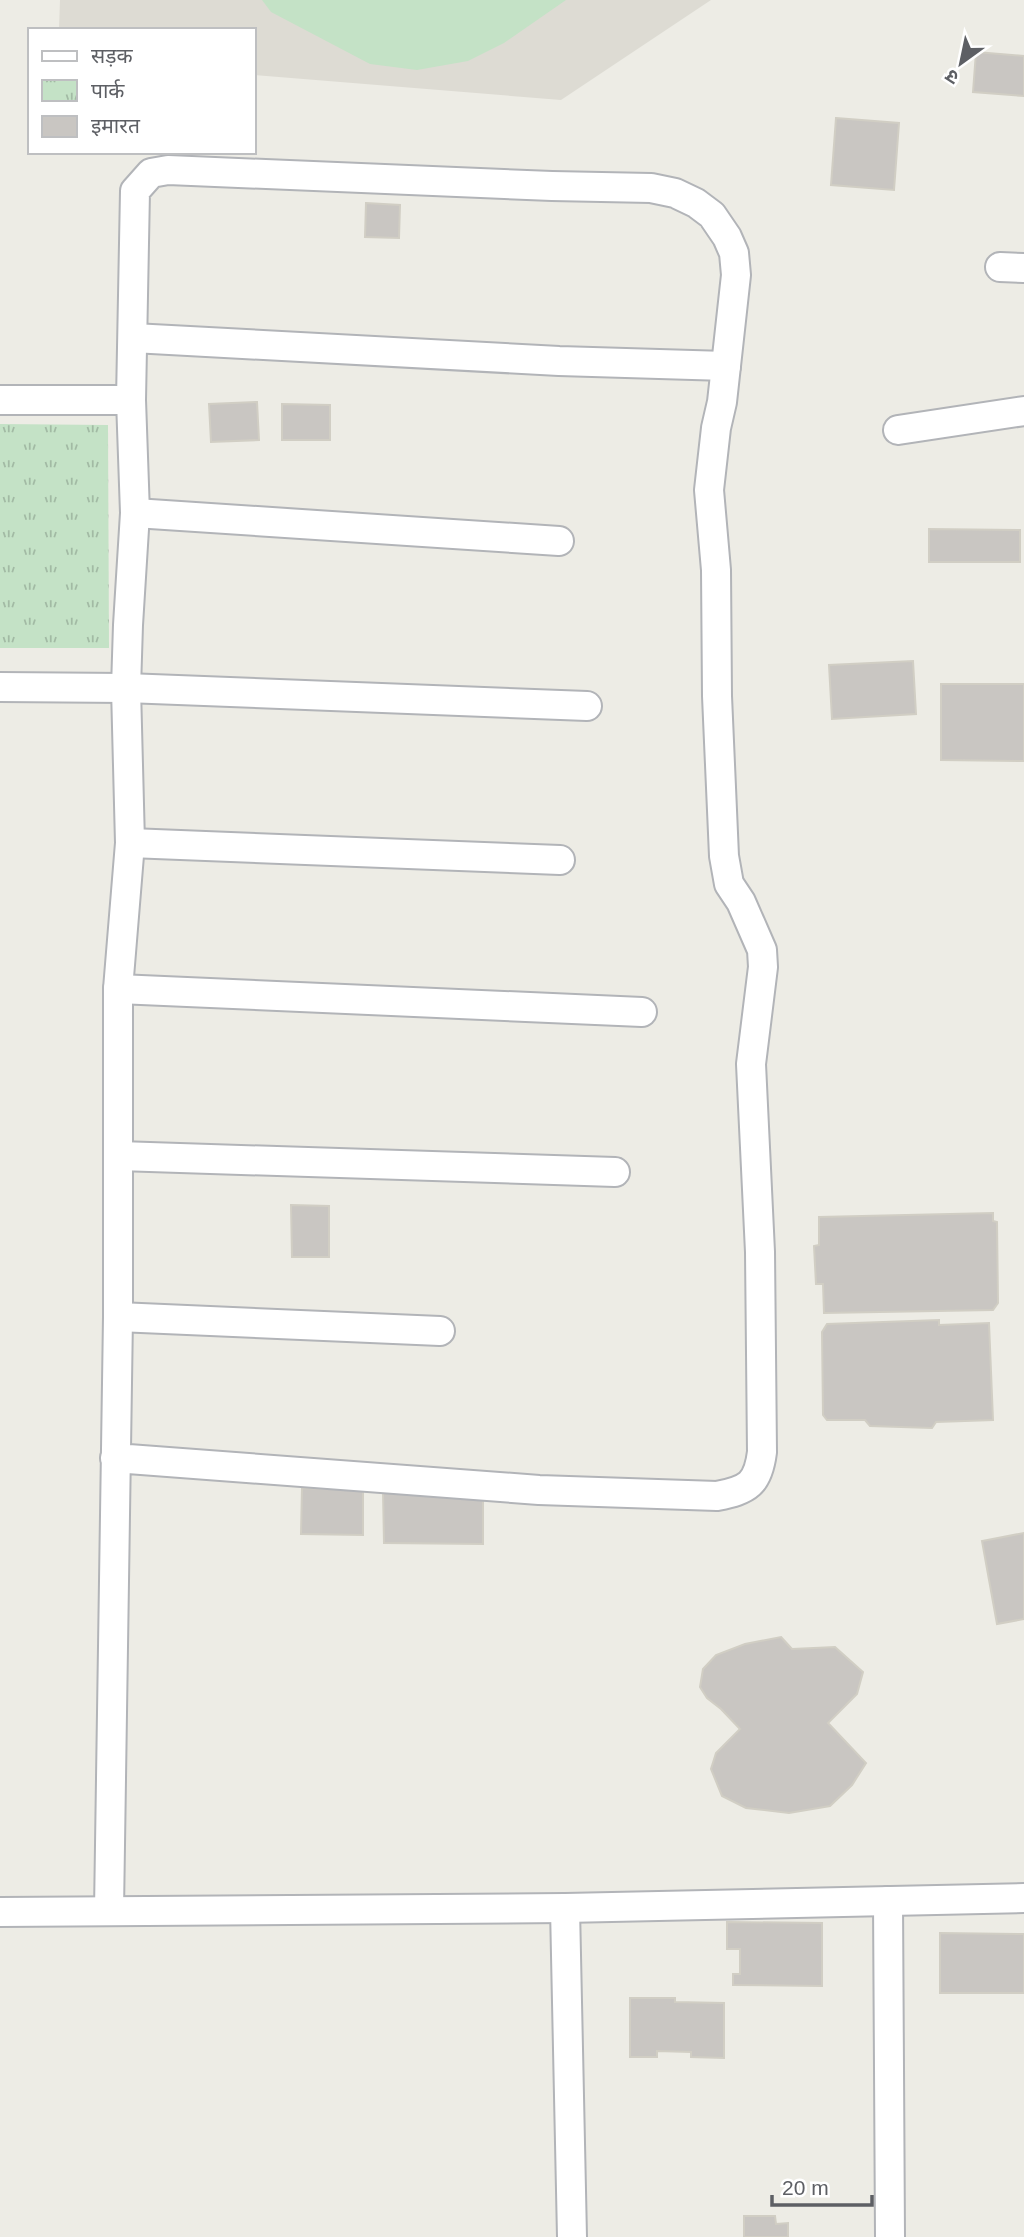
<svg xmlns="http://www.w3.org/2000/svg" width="1024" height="2237" viewBox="0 0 1024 2237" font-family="Helvetica,'Noto Sans Devanagari',sans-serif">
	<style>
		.education { fill: #dddbd3 }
		.park { fill: url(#park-tufts) }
		.pitch { fill: #c4e2c6 }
		.building { fill: #c9c6c2; stroke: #d1cec4; stroke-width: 2 }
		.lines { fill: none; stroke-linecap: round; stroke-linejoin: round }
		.street-casing { stroke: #b2b4b8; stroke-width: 32 }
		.street { stroke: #fff; stroke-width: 28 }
	</style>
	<defs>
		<pattern id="park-tufts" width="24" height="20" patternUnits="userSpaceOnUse" patternTransform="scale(1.75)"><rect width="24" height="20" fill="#c4e2c6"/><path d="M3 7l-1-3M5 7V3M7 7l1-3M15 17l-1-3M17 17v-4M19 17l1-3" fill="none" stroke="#a2baa4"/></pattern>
	</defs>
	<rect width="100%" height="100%" fill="#edece5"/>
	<path class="education" d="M60 0H711L561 100 254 75V30H59Z"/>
	<path class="park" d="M0 424 108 425 109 648H0Z"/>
	<path class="pitch" d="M262 0H566L504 43 468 61 417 70 370 64 271 12Z"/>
	<g class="building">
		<path d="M976 52 1024 56V96L973 92Z"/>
		<path d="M836 118 899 123 894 190 831 185Z"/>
		<path d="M366 203 400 205 399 238 365 237Z"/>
		<path d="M257 402 259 440 211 442 209 404Z"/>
		<path d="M282 404 330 405V440H282Z"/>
		<path d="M929 529 1020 530V562H929Z"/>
		<path d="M913 661 916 714 832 719 829 665Z"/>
		<path d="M941 684H1024V761L941 760Z"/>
		<path d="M291 1205 329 1206V1257H292Z"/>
		<path d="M993 1213V1221L997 1222 998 1303 993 1310 824 1313 823 1284H816L814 1246 819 1245V1217Z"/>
		<path d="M939 1320V1325L989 1323 993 1420 936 1422 932 1428 870 1426 865 1420H827L823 1415 822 1332 827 1324Z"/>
		<path d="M302 1488 363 1490V1535L301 1534Z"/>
		<path d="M383 1491H483V1544L384 1543Z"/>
		<path d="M1024 1533V1619L997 1624 982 1541Z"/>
		<path d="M781 1637 792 1649 835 1647 863 1672 857 1694 828 1723 866 1763 852 1785 830 1806 789 1813 746 1808 722 1796 711 1769 716 1753 740 1729 721 1709 707 1698 700 1687 703 1669 716 1655 745 1644Z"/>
		<path d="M727 1922 822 1923V1986L733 1985V1974H740V1949H727Z"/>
		<path d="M940 1933 1024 1934V1993H940Z"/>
		<path d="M630 1998H675V2002L724 2003V2058L691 2057V2052L657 2051V2057H630Z"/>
		<path d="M744 2216H775L776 2224 788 2223V2237H744Z"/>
	</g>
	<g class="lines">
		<g class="street-casing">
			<g id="street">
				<path d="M1000 267 1024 268"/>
				<path d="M133 338 559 361 726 366"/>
				<path d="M0 400H131"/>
				<path d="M898 430 1024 411"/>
				<path d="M135 513 559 541"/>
				<path d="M0 687 126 688 587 706"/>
				<path d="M130 843 560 860"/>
				<path d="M118 989 642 1012"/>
				<path d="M119 1156 615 1172"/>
				<path d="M118 1317 440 1331"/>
				<path d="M888 1901 890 2237"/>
				<path d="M565 1908 572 2237"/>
				<path d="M109 1911 118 1317V989L130 843 126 688 128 625 135 513 131 400 135 191 151 173 168 170 552 186 651 188 675 193 696 203 712 215 727 237 734 253 736 275 722 402 716 428 709 490 716 570 717 696 724 856 729 884 741 902 762 950 763 967 751 1064 760 1252 762 1452C758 1484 748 1490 717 1496L539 1490 115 1458"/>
				<path d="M0 1912 565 1908 1024 1898"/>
			</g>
		</g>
		<use href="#street" class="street"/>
	</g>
	<rect x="28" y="28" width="228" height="126" fill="#ffffff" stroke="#bebfc1" stroke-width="2"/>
	<rect x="42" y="51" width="35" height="10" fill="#ffffff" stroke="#bebfc1" stroke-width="2"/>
	<text x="91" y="63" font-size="21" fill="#5d5f64">सड़क</text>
	<rect x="42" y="80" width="35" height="21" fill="url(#park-tufts)" stroke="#bebfc1" stroke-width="2"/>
	<text x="91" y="98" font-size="21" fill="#5d5f64">पार्क</text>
	<rect x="42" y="116" width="35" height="21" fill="#c9c6c2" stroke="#bebfc1" stroke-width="2"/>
	<text x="91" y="133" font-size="21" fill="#5d5f64">इमारत</text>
	<g transform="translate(961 63) rotate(213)" stroke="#ffffff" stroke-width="5" paint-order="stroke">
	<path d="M0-5L12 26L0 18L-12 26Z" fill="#5d5f64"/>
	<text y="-10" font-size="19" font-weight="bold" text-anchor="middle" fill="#5d5f64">उ</text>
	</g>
	<path d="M772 2195v10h100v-10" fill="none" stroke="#5d5f64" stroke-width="3.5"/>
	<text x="782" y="2195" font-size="21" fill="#5d5f64" stroke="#ffffff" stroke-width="5" paint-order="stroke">20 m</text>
</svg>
